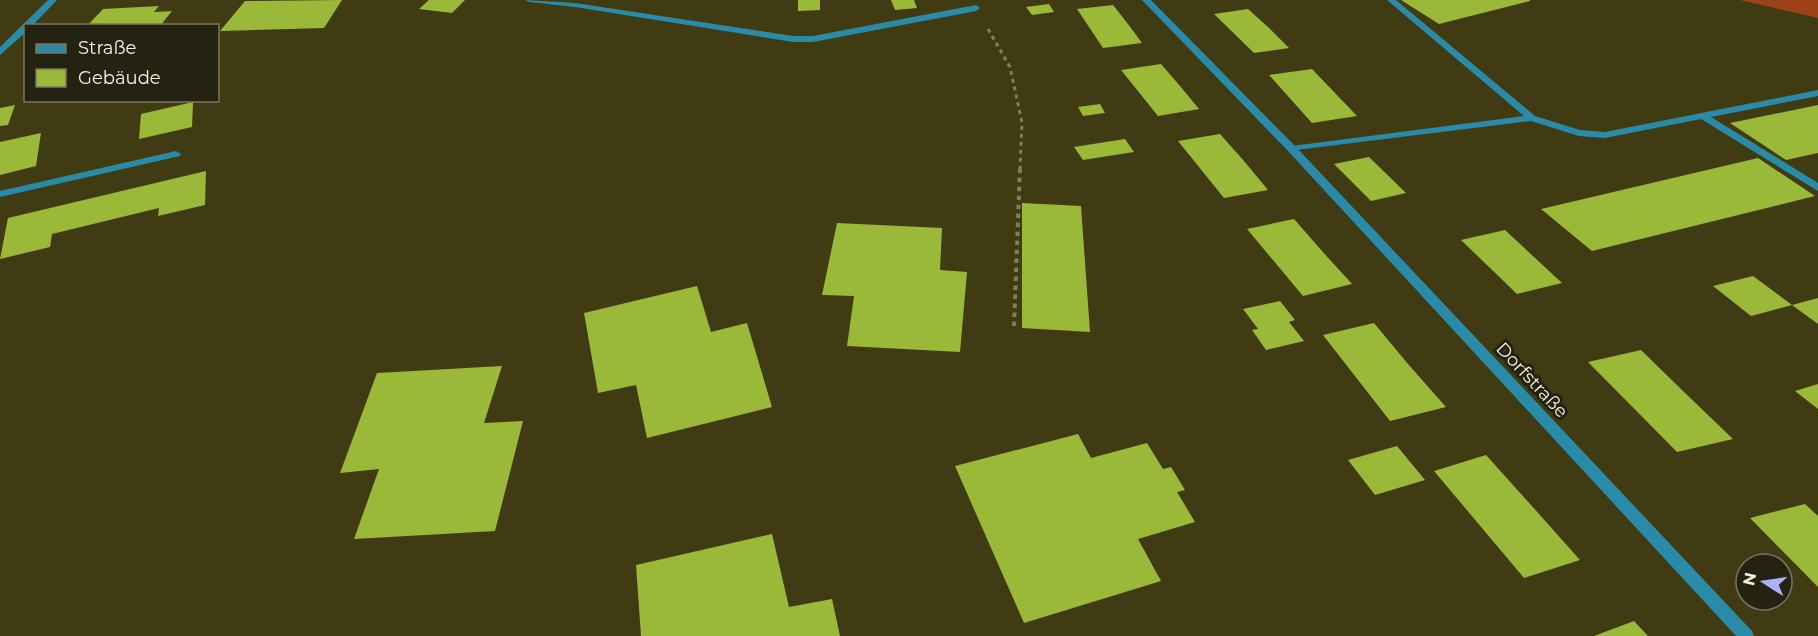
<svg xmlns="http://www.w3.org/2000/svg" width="1818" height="636" viewBox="0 0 1818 636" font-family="Montserrat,sans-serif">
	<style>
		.green { fill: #9d4218 }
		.building { fill: #9ab938 }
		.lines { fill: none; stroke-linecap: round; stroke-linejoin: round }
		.path-far1 { stroke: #827d5b; stroke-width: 3; stroke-dasharray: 4 4; stroke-linecap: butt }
		.path { stroke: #827d5b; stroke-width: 4; stroke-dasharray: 4.5 4.5; stroke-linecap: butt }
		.service { fill: #2a8ba9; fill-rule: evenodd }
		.minor { fill: #2a8ba9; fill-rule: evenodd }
		.labels { text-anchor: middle; stroke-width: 6; stroke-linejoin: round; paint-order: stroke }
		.street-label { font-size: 18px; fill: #f6f3dd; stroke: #242211 }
	</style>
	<rect width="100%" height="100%" fill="#403b12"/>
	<path class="green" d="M1740 0H1818V18Z"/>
	<g class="building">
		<path d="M342 0 324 28 220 31 245 1Z"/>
		<path d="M429 0H465L452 13 419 9Z"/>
		<path d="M798 0H820V10L798 11Z"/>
		<path d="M891 0H914L917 8 895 10Z"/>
		<path d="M1401 0H1530V1L1439 24Z"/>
		<path d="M1049 4 1054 12 1032 15 1026 7Z"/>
		<path d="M1113 5 1128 24 1142 43 1103 48 1077 9Z"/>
		<path d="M159 6 154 12 172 11 160 26H87L103 9Z"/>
		<path d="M1248 9 1268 27 1289 48 1254 53 1214 14Z"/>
		<path d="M1161 64 1180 86 1199 109 1158 116 1121 70Z"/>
		<path d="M1312 69 1334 92 1357 116 1312 123 1269 75Z"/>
		<path d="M193 102 192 127 139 139 141 114Z"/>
		<path d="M1100 104 1105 113 1083 116 1078 107Z"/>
		<path d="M15 105 8 125 0 126V108Z"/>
		<path d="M1818 105V153L1786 160 1730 123Z"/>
		<path d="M41 133 36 166 0 175V142Z"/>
		<path d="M1220 134 1244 161 1268 190 1224 198 1178 141Z"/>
		<path d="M1125 139 1134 152 1083 160 1074 147Z"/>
		<path d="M1369 157 1406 193 1371 201 1334 164Z"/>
		<path d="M1758 158 1815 196 1592 251 1541 209Z"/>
		<path d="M206 171 205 205 158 216 159 208 52 234 50 247 0 259 8 218Z"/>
		<path d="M1022 203 1081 206 1090 332 1022 328Z"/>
		<path d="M1294 219 1322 251 1352 284 1303 296 1247 229Z"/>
		<path d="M837 223 942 228 940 270 967 272 960 352 847 346 854 296 822 295Z"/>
		<path d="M1505 230 1562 283 1517 294 1461 240Z"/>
		<path d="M1753 276 1792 305 1818 298V324L1792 305 1751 316 1713 286Z"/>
		<path d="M697 286 711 332 747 323 772 407 647 438 636 385 598 393 584 313Z"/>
		<path d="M1280 301 1295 320 1289 322 1304 341 1266 350 1252 330 1258 329 1243 309Z"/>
		<path d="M1374 323 1408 364 1446 407 1390 421 1323 335Z"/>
		<path d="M1641 350 1683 391 1733 439 1677 452 1588 362Z"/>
		<path d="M502 366 484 423 523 421 495 531 354 539 379 469 340 473 377 373Z"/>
		<path d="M1818 384V409L1795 391Z"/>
		<path d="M1078 434 1091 458 1147 443 1163 469 1171 467 1185 490 1177 492 1195 522 1138 539 1161 581 1024 623 955 466Z"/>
		<path d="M1397 446 1425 480 1375 495 1348 460Z"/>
		<path d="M1486 455 1531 505 1580 560 1524 578 1434 471Z"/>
		<path d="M1805 504 1818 516V587L1750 518Z"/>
		<path d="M772 534 789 607 832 599 840 636H641L636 565Z"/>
		<path d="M1634 621 1648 636H1594Z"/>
	</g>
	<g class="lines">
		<path class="path-far1" d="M988 29 1010 67 1022 123 1020 169"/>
		<path class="path" d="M1014 326 1020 167"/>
		<path class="service" d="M1387 0H1396L1535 116 1580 130 1605 132 1818 90V96L1711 117 1818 183V191L1701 119 1605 138 1579 136 1531 121 1288 151V147L1292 146 1524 116Z"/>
		<g class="minor">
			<path d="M48 0H57L32 26H26V32L0 55V47Z"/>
			<path d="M525 0 575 3 793 36H813L976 5 980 8 976 11 813 42H793L575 7 529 2Z"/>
			<path d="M1142 0H1151L1296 147 1752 631 1754 636H1736L1288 151Z"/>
			<path d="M176 151 181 154 180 156 0 197V191Z"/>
		</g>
	</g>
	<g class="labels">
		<g class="street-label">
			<text transform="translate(1532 380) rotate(47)" y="6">Dorfstraße</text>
		</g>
	</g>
	<rect x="24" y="24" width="195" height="78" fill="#242211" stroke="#787663" stroke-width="1.5"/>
	<rect x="36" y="44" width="30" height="9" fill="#2a8ba9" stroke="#787663" stroke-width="1.5"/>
	<text x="78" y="54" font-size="18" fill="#f6f3dd">Straße</text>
	<rect x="36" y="69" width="30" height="18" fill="#9ab938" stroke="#787663" stroke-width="1.5"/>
	<text x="78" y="84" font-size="18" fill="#f6f3dd">Gebäude</text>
	<g transform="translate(1764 582) rotate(282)"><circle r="28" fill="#242211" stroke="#787663" stroke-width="1.5"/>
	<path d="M0-4.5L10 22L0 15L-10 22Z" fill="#adaffb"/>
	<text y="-9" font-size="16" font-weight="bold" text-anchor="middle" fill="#f6f3dd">N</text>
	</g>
</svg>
